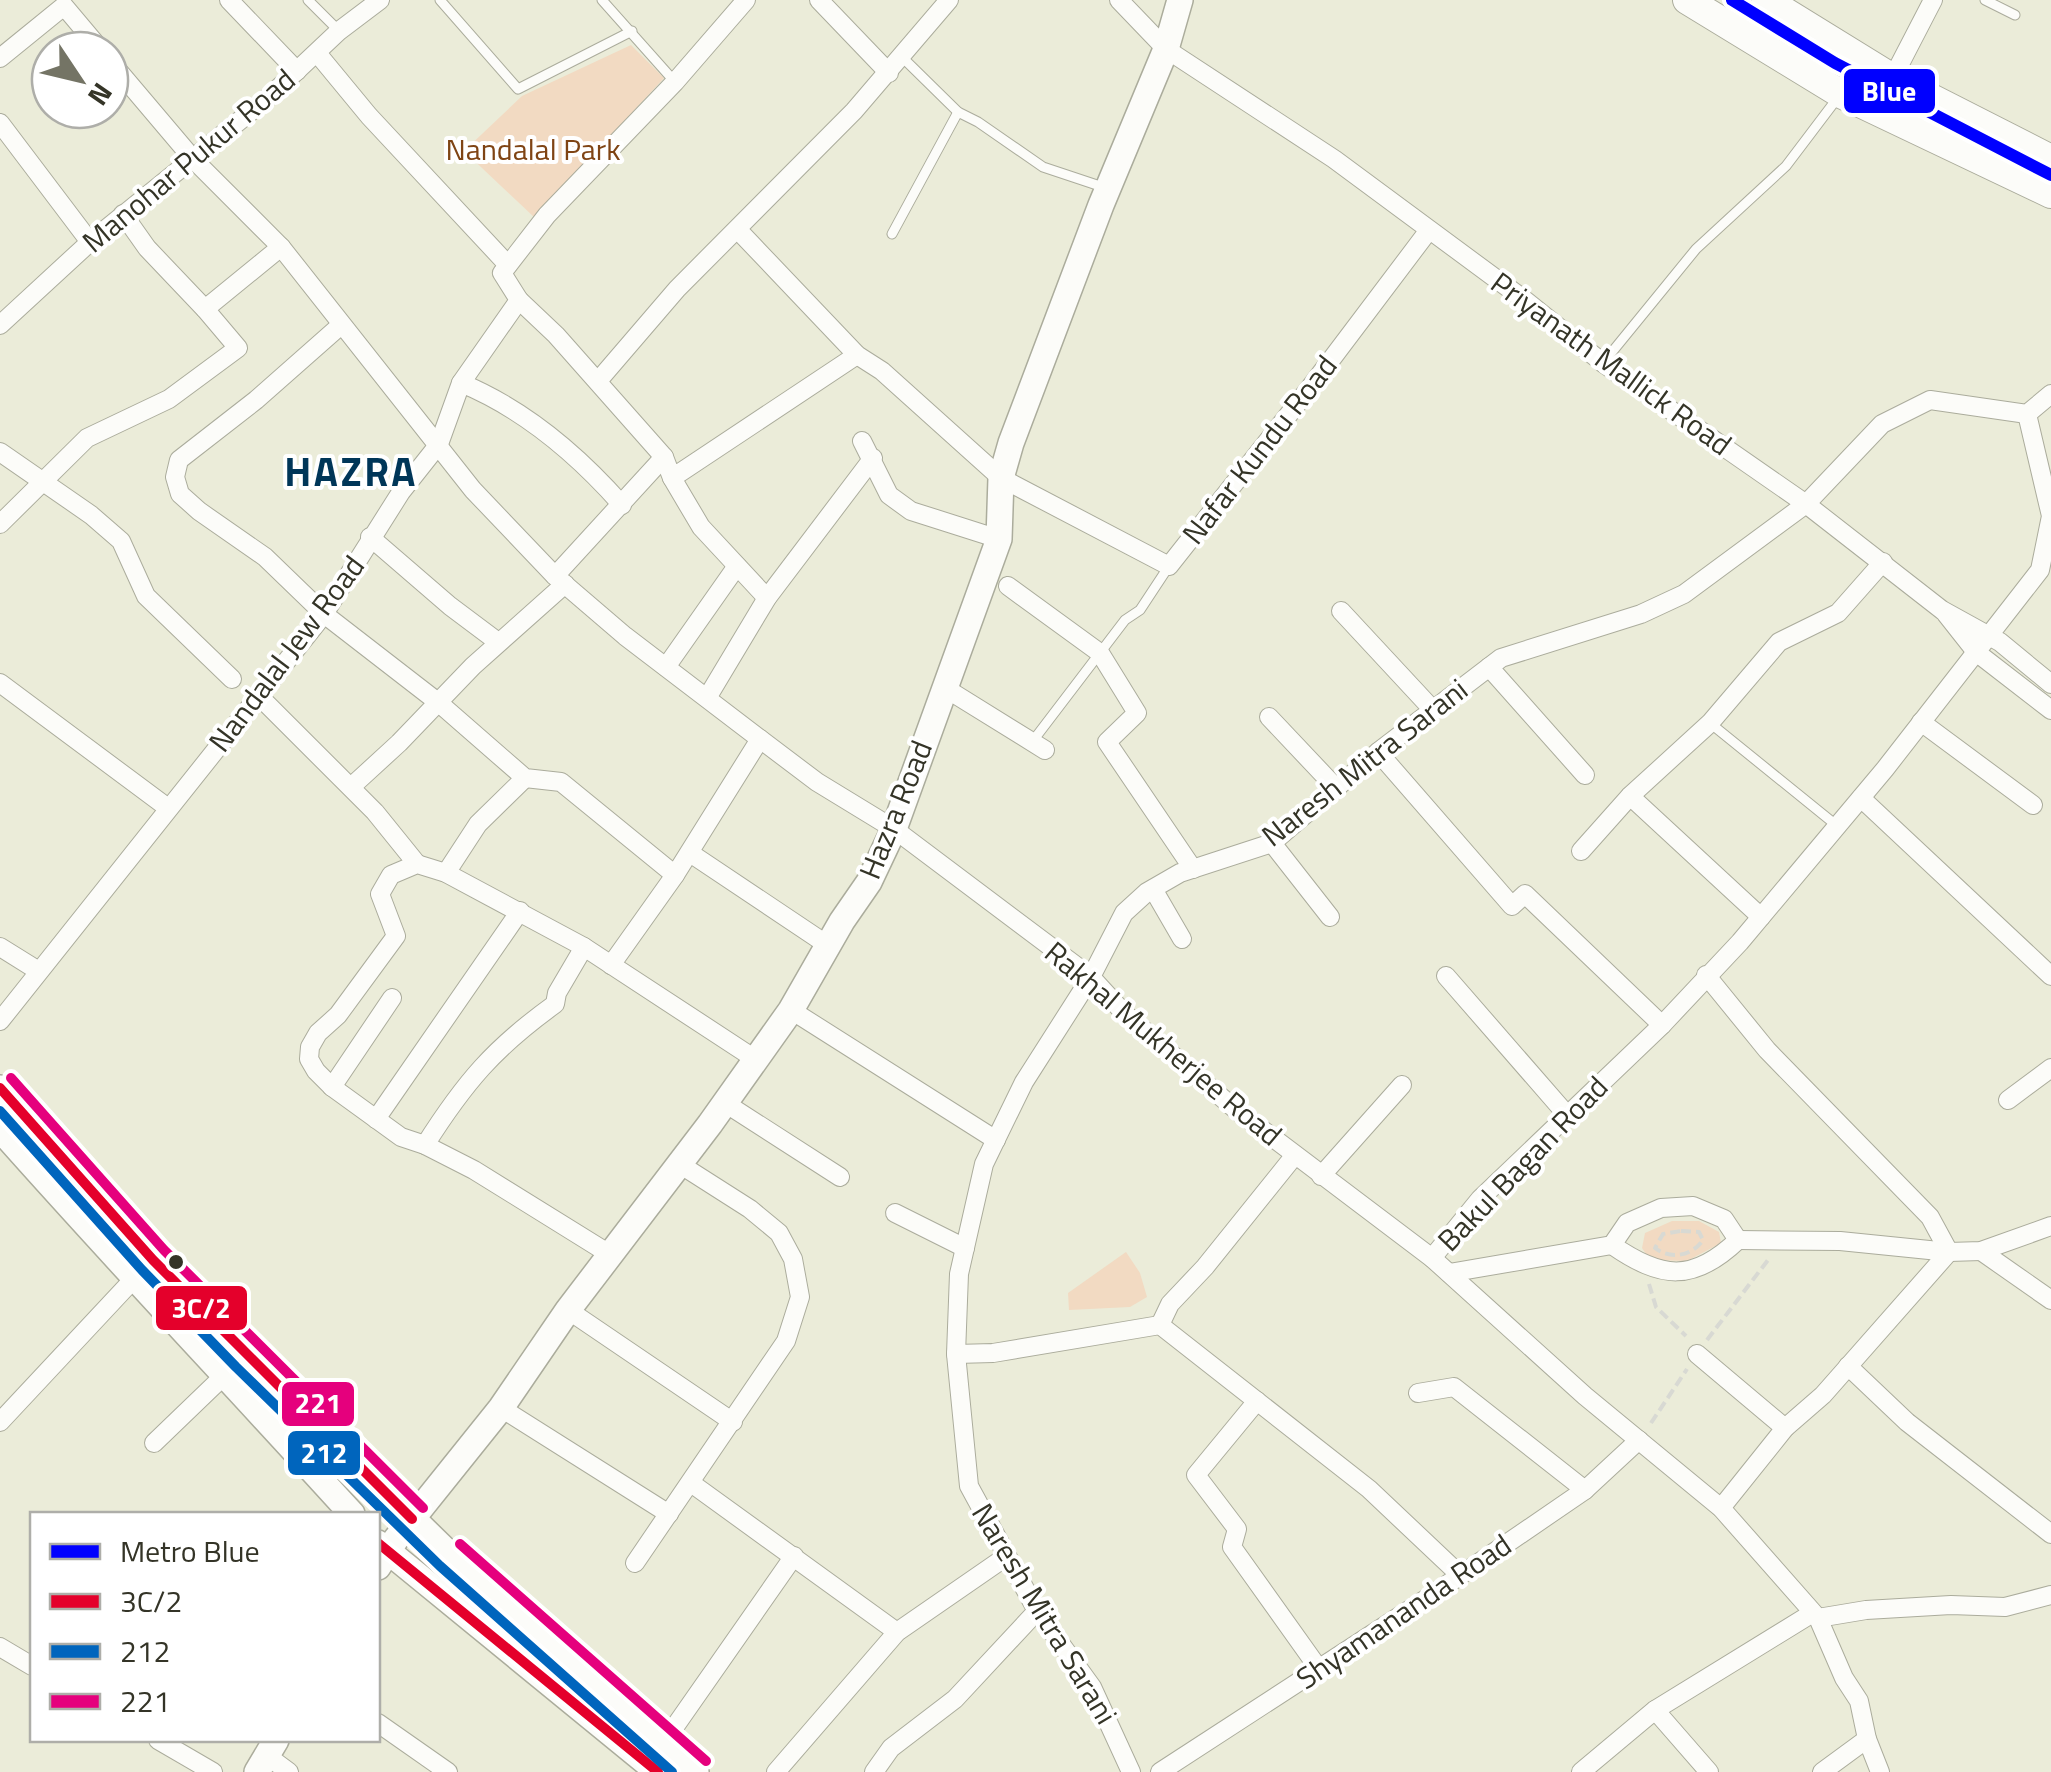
<svg xmlns="http://www.w3.org/2000/svg" width="2051" height="1772" viewBox="0 0 2051 1772" font-family="'Titillium Web',sans-serif">
	<style>
		.green { fill: #f2dac2 }
		.lines { fill: none; stroke-linecap: round; stroke-linejoin: round }
		.service-casing { stroke: #abac9c; stroke-width: 11 }
		.minor-casing { stroke: #abac9c; stroke-width: 20 }
		.secondary-casing { stroke: #abac9c; stroke-width: 28 }
		.primary-casing { stroke: #abac9c; stroke-width: 30 }
		.path { stroke: #d8d9d3; stroke-width: 4; stroke-dasharray: 10 5; stroke-linecap: butt }
		.service { stroke: #fcfcf9; stroke-width: 9 }
		.minor { stroke: #fcfcf9; stroke-width: 18 }
		.secondary { stroke: #fcfcf9; stroke-width: 25 }
		.primary { stroke: #fcfcf9; stroke-width: 28 }
		.bus-1-casing { stroke: #fff; stroke-width: 18 }
		.bus-2-casing { stroke: #fff; stroke-width: 18 }
		.bus-3-casing { stroke: #fff; stroke-width: 18 }
		.bus-1 { stroke: #e4002b; stroke-width: 10 }
		.bus-2 { stroke: #0065bd; stroke-width: 10 }
		.bus-3 { stroke: #e5007d; stroke-width: 10 }
		.metro-1-casing { stroke: #fff; stroke-width: 20 }
		.metro-1 { stroke: #00f; stroke-width: 12 }
		.bus-dot { fill: #343427; stroke: #fff; stroke-width: 4 }
		.labels { text-anchor: middle; stroke-width: 8; stroke-linejoin: round; paint-order: stroke }
		.park-label { font-size: 30px; fill: #7f4414; stroke: #fff }
		.street-label { font-size: 30px; fill: #343427; stroke: #fff }
		.district-label { font-size: 40px; font-weight: bold; letter-spacing: 2.5px; fill: #003658; stroke: #fff }
		.line-badge { stroke: #fff; stroke-width: 4 }
		.badge-label { font-size: 28px; text-anchor: middle; font-weight: bold; fill: #fff }
	</style>
	<rect width="100%" height="100%" fill="#ebecd9"/>
	<g class="green">
		<path d="M631 45 664 78 535 218 464 151 522 96Z"/>
		<path d="M1672 1221H1699L1719 1232 1721 1243 1687 1261 1650 1260 1642 1248 1645 1233Z"/>
		<path d="M1126 1252 1140 1273 1147 1297 1130 1307 1069 1310 1068 1293Z"/>
	</g>
	<g class="lines">
		<g class="service-casing">
			<g id="service">
				<path d="M308 0 339 31"/>
				<path d="M440 0 518 89 632 31"/>
				<path d="M602 0 675 82"/>
				<path d="M1985 0 2015 15"/>
				<path d="M903 58 958 112 978 122 1043 167 1103 187"/>
				<path d="M892 234 958 112"/>
				<path d="M1603 363 1696 249 1786 166 1839 96"/>
				<path d="M1710 723 1836 825"/>
				<path d="M1032 742 1125 620 1140 610 1169 566"/>
			</g>
		</g>
		<g class="minor-casing">
			<g id="minor">
				<path d="M229 0 297 71"/>
				<path d="M819 0 889 73"/>
				<path d="M1119 0 1166 49 1334 159 1526 301 1603 363 1806 504 1942 610 2000 642 2051 684"/>
				<path d="M317 53 369 116 508 265"/>
				<path d="M0 58 64 6 101 50"/>
				<path d="M110 61 193 159 281 247 473 490 555 576 625 636 760 739 817 782 894 829 1091 977 1124 1013 1235 1109 1432 1258 1585 1396 1721 1508 1818 1618 1844 1678 1859 1701 1867 1739 1880 1772"/>
				<path d="M1875 112 1933 0"/>
				<path d="M0 123 90 242"/>
				<path d="M123 214 147 248 205 309"/>
				<path d="M738 230 857 355 882 371 1001 478 1169 566 1312 385 1429 230"/>
				<path d="M519 300 556 335 664 457 672 478 857 355"/>
				<path d="M0 325 90 242 270 96 339 31 380 0"/>
				<path d="M341 325 256 400 179 460 175 477 180 494 199 511 265 557 324 614 439 703 525 778 561 782 675 875"/>
				<path d="M598 381 677 289 854 111 949 0"/>
				<path d="M461 383C524 409 577 454 622 505"/>
				<path d="M862 441 889 495 911 511 999 539"/>
				<path d="M0 452 91 515 121 541 146 596 232 679"/>
				<path d="M672 478 701 527 767 598"/>
				<path d="M0 524 87 438 169 399 238 348 205 309 281 247"/>
				<path d="M370 537 450 606 498 642"/>
				<path d="M555 576 664 457"/>
				<path d="M1008 586 1100 653 1137 713 1107 742 1193 869"/>
				<path d="M1341 611 1433 710"/>
				<path d="M1946 614 1976 652 2051 710"/>
				<path d="M666 667 737 566"/>
				<path d="M1489 667 1585 775"/>
				<path d="M0 683 168 808"/>
				<path d="M945 688 1045 750"/>
				<path d="M260 697 375 812 417 864"/>
				<path d="M707 698 767 598 873 458"/>
				<path d="M1269 717 1337 789"/>
				<path d="M1921 722 2033 805"/>
				<path d="M1378 752 1512 906 1525 894 1662 1025"/>
				<path d="M351 787 399 743 473 666 565 584"/>
				<path d="M1630 796 1761 917"/>
				<path d="M1861 798 2051 976"/>
				<path d="M1272 843 1330 917"/>
				<path d="M1581 851 1630 796 1710 723 1779 642 1838 613 1883 562"/>
				<path d="M690 853 829 946"/>
				<path d="M446 873 478 824 525 778"/>
				<path d="M1153 889 1182 939"/>
				<path d="M0 947 37 970"/>
				<path d="M611 965 675 875 760 739"/>
				<path d="M1706 975 1767 1050 1930 1217 1949 1252 1823 1395 1785 1428 1721 1508"/>
				<path d="M1446 976 1567 1115"/>
				<path d="M791 1010 996 1140"/>
				<path d="M0 1021 324 614 401 492 439 444 461 383 519 300 502 273 547 215 675 82 746 0"/>
				<path d="M332 1087 392 998"/>
				<path d="M2008 1100 2051 1068"/>
				<path d="M725 1103 840 1177"/>
				<path d="M376 1119 520 911"/>
				<path d="M425 1145C465 1082 494 1048 555 1004L557 993 584 947"/>
				<path d="M1321 1176 1402 1085"/>
				<path d="M895 1213 965 1248"/>
				<path d="M1738 1240 1840 1241 1949 1252 1981 1251 2051 1226"/>
				<path d="M1612 1245C1661 1279 1693 1283 1738 1240"/>
				<path d="M1981 1251 2051 1300"/>
				<path d="M611 1255 474 1170 425 1145 401 1137 332 1087 316 1071 309 1059 310 1047 318 1033 338 1015 396 936 380 894 391 875 417 864 446 873 584 947 755 1059"/>
				<path d="M1432 1258 1480 1199 1662 1025 1740 942 1885 769 2040 570 2051 516 2027 414"/>
				<path d="M1449 1273 1612 1245 1627 1223 1661 1208 1693 1206 1724 1219 1738 1240"/>
				<path d="M568 1310 733 1422"/>
				<path d="M1160 1325 1170 1304 1205 1267 1295 1155"/>
				<path d="M956 1354 993 1353 1160 1325 1369 1489 1460 1575"/>
				<path d="M1697 1354 1785 1428"/>
				<path d="M1848 1366 1907 1422 2051 1534"/>
				<path d="M1418 1393 1454 1387 1585 1490"/>
				<path d="M1257 1401 1196 1475 1237 1529 1232 1547 1319 1669"/>
				<path d="M501 1408 669 1514"/>
				<path d="M0 1422 143 1269"/>
				<path d="M154 1443 233 1367"/>
				<path d="M691 1483 897 1632"/>
				<path d="M635 1563 786 1341 800 1297 793 1259 779 1233 750 1209 681 1165"/>
				<path d="M1818 1618 1866 1610 1951 1605 2005 1607 2051 1595"/>
				<path d="M0 1647 32 1666"/>
				<path d="M1655 1710 1709 1772"/>
				<path d="M378 1723 448 1772"/>
				<path d="M158 1740 213 1772"/>
				<path d="M662 1745 794 1556"/>
				<path d="M266 1755 289 1772"/>
				<path d="M776 1772 897 1632 1007 1556"/>
				<path d="M874 1772 891 1748 955 1699 1037 1611"/>
				<path d="M1131 1772 1092 1687 1037 1611 969 1486 956 1354 959 1274 984 1164 1024 1082 1091 977 1124 913 1147 892 1180 873 1272 843 1378 752 1501 658 1641 614 1684 594 1806 504 1882 424 1930 400 2027 414 2051 394"/>
				<path d="M1160 1772 1423 1601 1585 1490 1639 1440"/>
				<path d="M1581 1772 1655 1710 1811 1614"/>
				<path d="M1822 1772 1867 1739"/>
			</g>
		</g>
		<g class="secondary-casing">
			<g id="secondary">
				<path d="M0 1088 153 1260 247 1356 450 1555 662 1745 696 1772"/>
				<path d="M0 1129C115 1259 235 1385 352 1514"/>
				<path d="M378 1543 658 1772"/>
				<path d="M378 1567 396 1539 501 1408 568 1310 710 1124 791 1010 842 921 869 882 894 829 999 539 1001 478 1011 443 1101 205 1166 49 1180 0"/>
				<path d="M257 1772 276 1740"/>
			</g>
		</g>
		<g class="primary-casing">
			<g id="primary">
				<path d="M1687 0 1841 94 2051 194"/>
				<path d="M1766 0 1894 79 2051 159"/>
			</g>
		</g>
		<g class="path">
			<path d="M1681 1231 1699 1232 1703 1240C1692 1256 1671 1260 1655 1248L1663 1234Z"/>
			<path d="M1649 1284 1656 1307 1686 1336"/>
			<path d="M1707 1340 1768 1260"/>
			<path d="M1651 1423 1687 1369"/>
		</g>
		<use href="#service" class="service"/>
		<use href="#minor" class="minor"/>
		<use href="#secondary" class="secondary"/>
		<use href="#primary" class="primary"/>
		<g class="bus-1-casing">
			<g id="bus-1">
				<path d="M0 1088 153 1260 412 1519"/>
				<path d="M378 1543 658 1772"/>
			</g>
		</g>
		<g class="bus-2-casing">
			<path id="bus-2" d="M0 1111 142 1270 236 1367 440 1566 672 1772"/>
		</g>
		<g class="bus-3-casing">
			<g id="bus-3">
				<path d="M11 1078 164 1250 423 1508"/>
				<path d="M460 1544 706 1761"/>
			</g>
		</g>
		<use href="#bus-1" class="bus-1"/>
		<use href="#bus-2" class="bus-2"/>
		<use href="#bus-3" class="bus-3"/>
		<g class="metro-1-casing">
			<path id="metro-1" d="M1732 0 1835 63 2051 175"/>
		</g>
		<use href="#metro-1" class="metro-1"/>
	</g>
	<circle class="bus-dot" cx="176" cy="1262" r="9"/>
	<g class="labels">
		<g class="park-label">
			<text x="533" y="160">Nandalal Park</text>
		</g>
		<g class="street-label">
			<text transform="translate(189 161) rotate(-40)" y="10">Manohar Pukur Road</text>
			<text transform="translate(1611 364) rotate(36)" y="10">Priyanath Mallick Road</text>
			<text transform="translate(1260 450) rotate(-52)" y="10">Nafar Kundu Road</text>
			<text transform="translate(287 654) rotate(-53)" y="10">Nandalal Jew Road</text>
			<text transform="translate(1365 763) rotate(-38)" y="10">Naresh Mitra Sarani</text>
			<text transform="translate(896 810) rotate(-68)" y="10">Hazra Road</text>
			<text transform="translate(1163 1044) rotate(40)" y="10">Rakhal Mukherjee Road</text>
			<text transform="translate(1523 1164) rotate(-46)" y="10">Bakul Bagan Road</text>
			<text transform="translate(1404 1612) rotate(-34)" y="10">Shyamananda Road</text>
			<text transform="translate(1044 1614) rotate(59)" y="10">Naresh Mitra Sarani</text>
		</g>
		<g class="district-label">
			<text x="351" y="486">HAZRA</text>
		</g>
	</g>
	<g class="line-badge">
		<rect x="1842" y="67" width="95" height="48" rx="10" fill="#00f"/>
		<rect x="154" y="1284" width="95" height="48" rx="10" fill="#e4002b"/>
		<rect x="280" y="1380" width="76" height="48" rx="10" fill="#e5007d"/>
		<rect x="286" y="1429" width="76" height="48" rx="10" fill="#0065bd"/>
	</g>
	<g class="badge-label">
		<text x="1889" y="101">Blue</text>
		<text x="201" y="1318">3C/2</text>
		<text x="318" y="1413">221</text>
		<text x="324" y="1463">212</text>
	</g>
	<rect x="30" y="1512" width="350" height="230" fill="#ffffff" stroke="#aeaea9" stroke-width="2.5"/>
	<rect x="50" y="1544" width="50" height="15" fill="#0000ff" stroke="#aeaea9" stroke-width="2.5"/>
	<text x="120" y="1562" font-size="30" fill="#343427">Metro Blue</text>
	<rect x="50" y="1594" width="50" height="15" fill="#e4002b" stroke="#aeaea9" stroke-width="2.5"/>
	<text x="120" y="1612" font-size="30" fill="#343427">3C/2</text>
	<rect x="50" y="1644" width="50" height="15" fill="#0065bd" stroke="#aeaea9" stroke-width="2.5"/>
	<text x="120" y="1662" font-size="30" fill="#343427">212</text>
	<rect x="50" y="1694" width="50" height="15" fill="#e5007d" stroke="#aeaea9" stroke-width="2.5"/>
	<text x="120" y="1712" font-size="30" fill="#343427">221</text>
	<g transform="translate(80 80) rotate(125)"><circle r="48" fill="#ffffff" stroke="#aeaea9" stroke-width="2.5"/>
	<path d="M0-8L18 38L0 25L-18 38Z" fill="#747465"/>
	<text y="-15" font-size="28" font-weight="bold" text-anchor="middle" fill="#343427">N</text>
	</g>
</svg>
